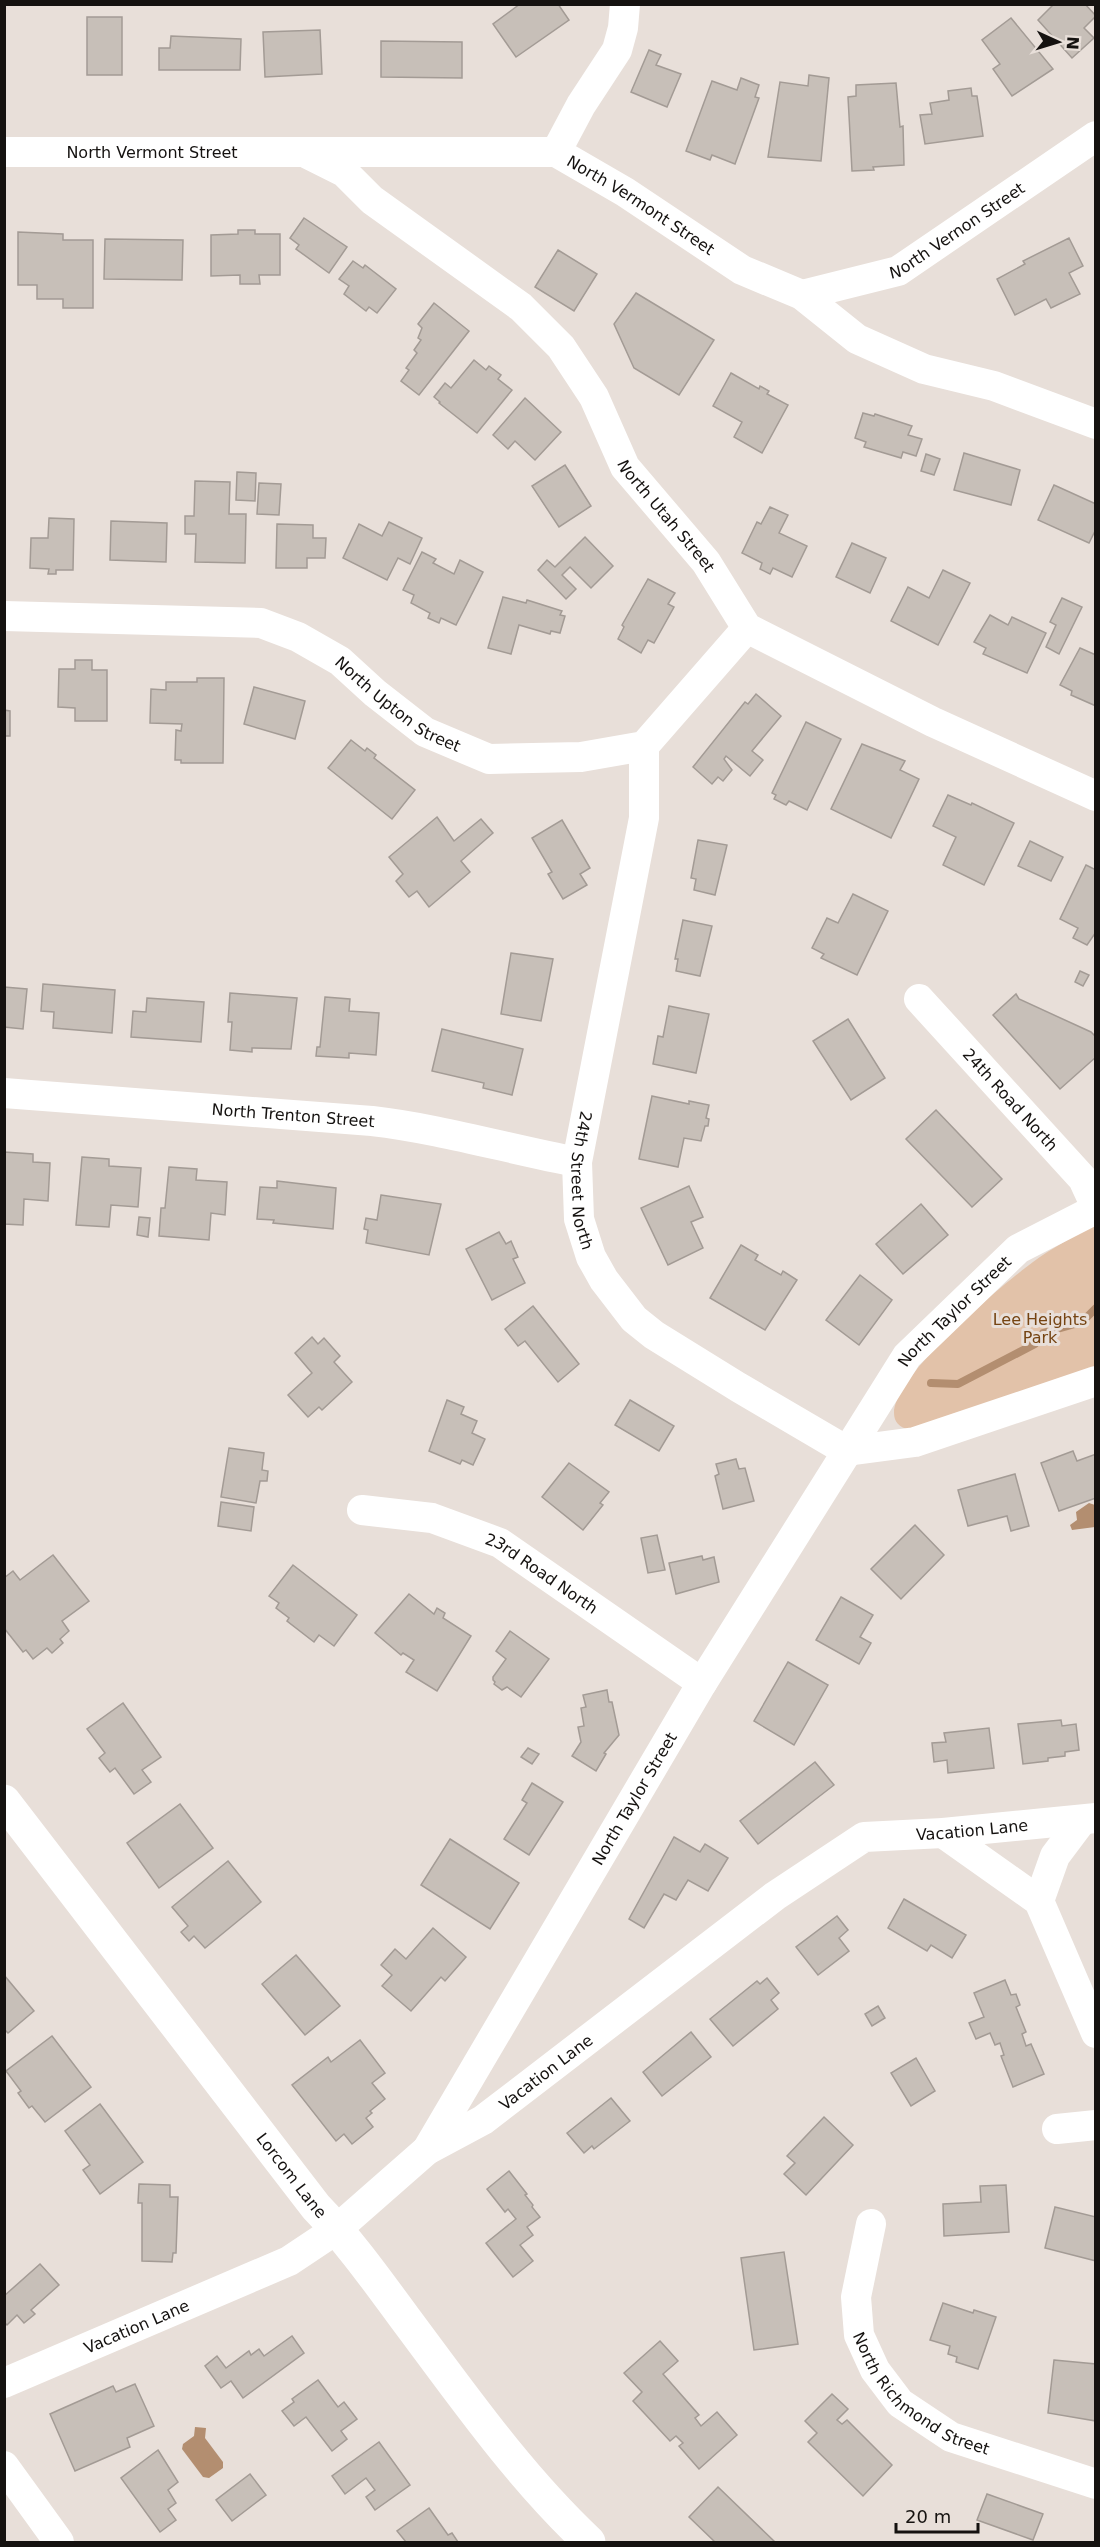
<svg xmlns="http://www.w3.org/2000/svg" width="1100" height="2547" viewBox="0 0 1100 2547" font-family="'DejaVu Sans',sans-serif">
	<style>
		.green { fill: #e2c2a9 }
		.water { fill: #b38e70 }
		.lines { fill: none; stroke-linecap: round; stroke-linejoin: round }
		.stream { stroke: #b38e70; stroke-width: 8 }
		.building { fill: #c7bfb8; stroke: #a39b95; stroke-width: 1.5 }
		.minor { stroke: #fff; stroke-width: 30 }
		.tertiary { stroke: #fff; stroke-width: 33 }
		.labels { text-anchor: middle; stroke-width: 6; stroke-linejoin: round; paint-order: stroke }
		.street-label { font-size: 16px; fill: #151210; stroke: #e8dfd9 }
		.park-label { font-size: 16px; fill: #754412; stroke: #e8dfd9 }
	</style>
	<rect width="100%" height="100%" fill="#e8dfd9"/>
	<path class="green" d="M1095 1224V1367L910 1430C842 1414 1012 1277 1033 1262 1052 1248 1075 1236 1095 1224Z"/>
	<g class="water">
		<path d="M1089 1503 1095 1505V1527L1072 1530 1070 1525 1077 1520 1076 1512Z"/>
		<path d="M195 2427 206 2428 205 2438 223 2462V2468L209 2478 203 2477 182 2449 183 2444 194 2436Z"/>
	</g>
	<g class="lines">
		<path class="stream" d="M931 1383 958 1384 1035 1344 1043 1333 1082 1322 1096 1308"/>
	</g>
	<g class="building">
		<path d="M520 4H558L569 20 516 57 493 24Z"/>
		<path d="M1054 4H1085L1096 16 1084 28 1094 38 1072 58 1038 20Z"/>
		<rect x="87" y="17" width="35" height="58"/>
		<path d="M1011 18 1053 69 1012 96 993 69 1000 64 982 40Z"/>
		<path d="M320 30 322 74 265 77 263 32Z"/>
		<path d="M171 36 241 39 240 70H159V48H170Z"/>
		<path d="M381 41 462 42V78L381 77Z"/>
		<path d="M649 50 661 55 656 65 681 74 667 107 631 92Z"/>
		<path d="M809 75 829 78 821 161 768 157 780 82 808 86Z"/>
		<path d="M741 78 759 85 755 97 759 98 735 164 712 155 710 160 686 151 712 81 737 90Z"/>
		<path d="M896 83 900 127 903 126 904 165 873 167 874 170 852 171 848 97 856 96V85Z"/>
		<path d="M971 88 972 96H977L983 136 925 144 920 115 932 114 930 103 949 100 948 91Z"/>
		<path d="M304 218 347 247 329 273 296 249 299 245 290 238Z"/>
		<path d="M238 230H255V234H280V275H259L260 284H240V275L211 276V235L238 234Z"/>
		<path d="M18 232 63 234V240H93V308H63V299H37V285H18Z"/>
		<path d="M1069 238 1083 266 1069 273 1080 294 1051 308 1046 299 1015 315 997 279 1025 264 1023 261Z"/>
		<path d="M105 239 183 240 182 280 104 279Z"/>
		<path d="M558 250 597 274 574 311 535 287Z"/>
		<path d="M353 261 363 268 365 265 396 289 377 313 369 307 366 311 344 294 349 286 339 279Z"/>
		<path d="M636 293 714 340 679 395 634 368 614 324Z"/>
		<path d="M434 303 469 331 419 395 401 381 409 370 406 368 417 353 414 350 421 340 418 338 422 328 418 324Z"/>
		<path d="M474 360 486 370 489 366 501 375 498 379 512 390 477 433 439 403 440 402 434 397 445 383 451 388Z"/>
		<path d="M731 373 759 389 760 386 769 391 767 394 788 405 762 453 734 437 742 422 713 406Z"/>
		<path d="M525 398 561 432 535 460 515 441 508 449 493 435Z"/>
		<path d="M863 413 874 416 875 414 912 426 908 435 922 439 916 456 903 452 901 458 864 447 866 442 855 438Z"/>
		<path d="M964 453 1020 470 1011 505 954 490Z"/>
		<path d="M926 454 940 459 934 475 921 471Z"/>
		<path d="M565 465 591 506 559 527 532 486Z"/>
		<path d="M237 472 256 473 255 501 236 500Z"/>
		<path d="M195 481 230 482 229 514H246L245 563 195 562 196 534H185V516H194Z"/>
		<path d="M259 483 281 484 279 515 257 514Z"/>
		<path d="M1054 485 1096 504V529L1089 543 1038 520Z"/>
		<path d="M770 507 788 515 779 533 807 546 792 577 773 568 770 574 760 569 762 563 742 553 757 522 761 524Z"/>
		<path d="M49 518 74 519 73 570H56V574H48L49 569 30 568 31 538H48Z"/>
		<path d="M111 521 167 523 166 562 110 560Z"/>
		<path d="M389 522 422 538 410 564 398 558 387 580 343 558 359 524 382 536Z"/>
		<path d="M277 524 313 525V538H326L325 558H307V568H276Z"/>
		<path d="M585 537 613 566 591 588 570 567 562 575 576 589 566 599 538 570 547 560 555 567Z"/>
		<path d="M852 543 886 558 870 593 836 577Z"/>
		<path d="M422 552 436 559 433 563 454 574 460 560 483 572 456 625 441 618 439 623 428 618 430 613 411 603 414 595 403 590Z"/>
		<path d="M943 570 970 583 938 645 891 621 908 587 929 598Z"/>
		<path d="M648 579 675 593 668 604 674 607 654 643 648 640 641 653 618 639 624 627 622 625Z"/>
		<path d="M503 597 526 603 527 600 562 611 560 615 565 616 560 633 551 631 550 634 519 625 511 654 488 648Z"/>
		<path d="M1062 598 1082 607 1059 654 1046 647 1056 625 1050 622Z"/>
		<path d="M990 615 1008 625 1012 617 1046 633 1027 673 983 654 986 648 974 642Z"/>
		<path d="M1080 648 1096 655V706L1071 695 1072 691 1060 685Z"/>
		<path d="M75 660H92V670H107V721H75V708L58 707 59 669H75Z"/>
		<path d="M197 678H224L223 763H181V760H175L176 730 181 731 182 724 150 723 151 689 166 690V682H197Z"/>
		<path d="M254 687 305 701 295 739 244 724Z"/>
		<path d="M756 694 781 716 752 751 763 760 750 776 726 756 724 759 732 770 723 781 718 777 712 784 693 767 745 702 748 704Z"/>
		<path d="M4 710 10 711V736H4Z"/>
		<path d="M806 722 841 739 807 810 789 801 786 805 774 799 776 795 772 793Z"/>
		<path d="M351 740 365 751 367 748 376 755 374 758 415 790 392 819 328 768Z"/>
		<path d="M862 744 905 761 900 770 919 779 891 838 831 809Z"/>
		<path d="M948 795 971 805 972 803 1014 823 984 885 943 865 956 837 933 826Z"/>
		<path d="M437 817 454 841 481 819 493 833 461 861 470 872 429 907 417 891 409 897 396 881 403 874 389 857Z"/>
		<path d="M562 820 590 868 580 874 587 885 563 899 548 874 552 872 532 838Z"/>
		<path d="M698 840 727 845 715 895 694 890 696 879 691 878Z"/>
		<path d="M1030 841 1063 857 1051 881 1018 866Z"/>
		<path d="M1086 865 1096 870V932L1087 945 1073 938 1078 928 1060 919Z"/>
		<path d="M853 894 888 911 857 975 821 958 824 954 812 948 827 918 838 923Z"/>
		<path d="M683 920 712 926 700 976 676 971 678 959H675Z"/>
		<path d="M511 953 553 959 541 1021 501 1014Z"/>
		<path d="M1080 971 1089 975 1083 986 1075 982Z"/>
		<path d="M43 984 115 990 112 1033 53 1028 54 1012 41 1011Z"/>
		<path d="M4 987 27 989 23 1029 4 1027Z"/>
		<path d="M230 993 297 998 291 1049 252 1048V1052L230 1050 232 1022H228Z"/>
		<path d="M1016 994 1019 999 1091 1032 1096 1037V1057L1060 1089 993 1015Z"/>
		<path d="M325 997 350 999 349 1011 379 1013 376 1055 349 1053V1058L316 1056 317 1047H320Z"/>
		<path d="M147 998 204 1002 201 1042 131 1037 133 1011 146 1012Z"/>
		<path d="M669 1006 709 1014 696 1073 653 1064 658 1036 663 1037Z"/>
		<path d="M848 1019 885 1078 851 1100 813 1041Z"/>
		<path d="M442 1029 523 1049 512 1095 483 1088 484 1083 432 1071Z"/>
		<path d="M652 1096 689 1104V1101L709 1105 706 1118 709 1119 708 1126H705L701 1141 684 1138 678 1167 639 1159Z"/>
		<path d="M936 1110 1002 1179 972 1207 906 1139Z"/>
		<path d="M4 1152 33 1154V1162L50 1163 48 1201 24 1199 23 1225 4 1224Z"/>
		<path d="M82 1157 109 1159V1166L141 1168 138 1207 111 1205 109 1227 76 1225Z"/>
		<path d="M169 1167 197 1169 196 1180 227 1182 225 1215 211 1213 209 1240 159 1236 161 1208H165Z"/>
		<path d="M277 1181 336 1188 333 1229 273 1223 274 1220 257 1219 260 1187 277 1188Z"/>
		<path d="M689 1186 703 1217 691 1222 703 1248 668 1265 641 1208Z"/>
		<path d="M381 1195 441 1204 429 1255 366 1243 368 1230 364 1229 366 1218 377 1220Z"/>
		<path d="M921 1204 948 1235 903 1274 876 1244Z"/>
		<path d="M139 1217 150 1218 148 1237 137 1235Z"/>
		<path d="M499 1232 506 1244 511 1241 518 1257 513 1259 525 1283 492 1300 466 1249Z"/>
		<path d="M741 1245 758 1255 755 1260 781 1275 783 1271 797 1280 765 1330 710 1298Z"/>
		<path d="M860 1275 892 1300 859 1345 826 1320Z"/>
		<path d="M533 1306 579 1364 558 1382 525 1341 518 1346 505 1329Z"/>
		<path d="M312 1337 318 1344 324 1338 340 1356 334 1362 352 1382 322 1410 319 1407 308 1417 288 1395 312 1373 295 1353Z"/>
		<path d="M447 1400 464 1407 461 1414 477 1421 472 1433 485 1439 473 1465 462 1460 460 1464 429 1451Z"/>
		<path d="M630 1400 674 1426 659 1451 615 1425Z"/>
		<path d="M229 1448 264 1453 262 1470 268 1471 267 1481H260L256 1503 221 1497Z"/>
		<path d="M1073 1451 1077 1461 1096 1454V1498L1059 1511 1041 1463Z"/>
		<path d="M736 1459 739 1469 745 1468 754 1501 723 1509 715 1476 719 1474 716 1464Z"/>
		<path d="M569 1463 609 1492 600 1503 603 1505 583 1530 542 1497Z"/>
		<path d="M1015 1474 1029 1526 1011 1531 1007 1516 968 1526 958 1490Z"/>
		<path d="M221 1502 254 1507 251 1531 218 1526Z"/>
		<path d="M915 1525 944 1555 901 1599 871 1569Z"/>
		<path d="M657 1535 665 1570 648 1573 641 1538Z"/>
		<path d="M53 1555 89 1601 62 1621 69 1631 60 1639 63 1643 52 1653 47 1648 33 1659 26 1650 23 1652 4 1628V1578L13 1571 20 1580Z"/>
		<path d="M702 1556 703 1560 714 1557 719 1582 676 1594 669 1563Z"/>
		<path d="M293 1565 357 1615 334 1646 319 1635 314 1642 287 1621 289 1618 276 1608 279 1603 269 1596Z"/>
		<path d="M409 1594 434 1614 437 1608 445 1613 443 1618 471 1636 437 1691 406 1672 414 1660 403 1653 401 1655 375 1633Z"/>
		<path d="M841 1597 873 1615 860 1637 871 1643 859 1664 816 1640Z"/>
		<path d="M510 1631 549 1659 521 1697 507 1687 502 1690 494 1684 495 1682 493 1680V1677L506 1659 496 1651Z"/>
		<path d="M788 1662 828 1685 794 1745 754 1721Z"/>
		<path d="M607 1690 609 1702H612L619 1735 604 1753 606 1754 596 1771 572 1756 581 1742 578 1727 584 1726 581 1708 586 1707 583 1695Z"/>
		<path d="M123 1703 161 1757 142 1770 151 1782 134 1794 115 1768 110 1772 99 1758 105 1753 87 1729Z"/>
		<path d="M1061 1720 1062 1726 1076 1724 1079 1750 1065 1752V1756L1048 1758V1761L1023 1764 1018 1724Z"/>
		<path d="M989 1728 994 1768 948 1773 947 1760 934 1762 932 1743 946 1742 944 1733Z"/>
		<path d="M528 1748 539 1754 532 1764 521 1757Z"/>
		<path d="M815 1762 834 1785 758 1844 740 1821Z"/>
		<path d="M532 1783 563 1802 529 1855 504 1839 527 1803 522 1800Z"/>
		<path d="M180 1804 213 1848 159 1888 127 1843Z"/>
		<path d="M674 1837 700 1852 705 1844 728 1858 708 1891 688 1880 676 1900 664 1894 644 1928 629 1919Z"/>
		<path d="M450 1839 519 1883 490 1929 421 1885Z"/>
		<path d="M228 1861 261 1902 205 1948 194 1936 189 1941 181 1932 188 1926 172 1907Z"/>
		<path d="M904 1899 966 1935 952 1958 931 1945 927 1951 888 1928Z"/>
		<path d="M837 1916 848 1930 839 1938 849 1951 818 1975 796 1947Z"/>
		<path d="M433 1928 466 1957 445 1981 441 1977 411 2011 382 1986 392 1975 381 1965 395 1949 406 1959Z"/>
		<path d="M296 1955 340 2006 305 2035 262 1984Z"/>
		<path d="M4 1975 34 2011 8 2033 4 2029Z"/>
		<path d="M767 1978 779 1993 771 2000 778 2009 733 2046 710 2019 757 1981 760 1984Z"/>
		<path d="M1005 1980 1011 1995 1016 1994 1020 2005 1016 2007 1026 2032 1022 2034 1026 2046 1031 2044 1044 2074 1013 2087 1001 2056 1004 2055 1000 2043 995 2045 990 2033 976 2039 969 2023 984 2017 974 1993Z"/>
		<path d="M878 2006 885 2018 872 2026 865 2014Z"/>
		<path d="M691 2032 711 2057 662 2096 643 2072Z"/>
		<path d="M52 2036 91 2087 45 2122 32 2106 29 2108 18 2093 21 2091 6 2071Z"/>
		<path d="M360 2040 385 2073 372 2083 385 2099 370 2111 372 2113 366 2118 373 2127 352 2144 344 2134 336 2141 292 2085 328 2057 331 2062Z"/>
		<path d="M916 2058 935 2091 911 2106 891 2073Z"/>
		<path d="M611 2098 630 2121 594 2149 592 2146 584 2153 567 2133Z"/>
		<path d="M100 2104 143 2162 100 2194 83 2170 90 2165 65 2131Z"/>
		<path d="M824 2117 853 2145 806 2195 784 2174 795 2163 787 2156Z"/>
		<path d="M509 2171 527 2194 525 2195 533 2205 532 2207 540 2217 527 2227 533 2235 520 2245 533 2261 513 2277 486 2243 516 2219 508 2209 505 2212 487 2189Z"/>
		<path d="M139 2184 170 2185V2197H178L176 2253H173L172 2262 142 2261V2203H138Z"/>
		<path d="M1006 2185 1009 2232 944 2236 943 2204 981 2202 980 2186Z"/>
		<path d="M1055 2207 1096 2217V2261L1045 2248Z"/>
		<path d="M784 2252 798 2344 754 2350 741 2258Z"/>
		<path d="M40 2264 59 2285 31 2310 35 2314 24 2323 17 2315 7 2325 4 2322V2296Z"/>
		<path d="M943 2303 973 2313 974 2310 996 2317 978 2369 956 2362 957 2357 948 2354 950 2346 930 2340Z"/>
		<path d="M292 2336 304 2353 243 2398 231 2381 221 2388 205 2366 217 2356 226 2368 249 2351 251 2355 259 2349 264 2356Z"/>
		<path d="M660 2341 678 2361 663 2374 699 2415 695 2418 701 2426 717 2412 737 2435 699 2469 679 2446 683 2443 676 2436 670 2441 633 2401 642 2392 624 2373Z"/>
		<path d="M1054 2360 1096 2364V2421L1048 2413Z"/>
		<path d="M318 2380 338 2407 344 2402 357 2419 341 2431 347 2439 332 2451 306 2417 294 2426 282 2411 294 2402 292 2399Z"/>
		<path d="M135 2384 154 2426 127 2438 130 2447 75 2471 50 2414 113 2386 116 2392Z"/>
		<path d="M832 2394 848 2409 837 2420 842 2424 847 2420 892 2465 863 2496 808 2442 817 2433 805 2421Z"/>
		<path d="M379 2442 410 2485 375 2510 366 2497 375 2490 366 2478 345 2494 332 2476Z"/>
		<path d="M158 2450 178 2482 168 2490 176 2503 168 2509 176 2520 160 2532 121 2478Z"/>
		<path d="M250 2474 266 2495 232 2521 216 2500Z"/>
		<path d="M718 2487 775 2542H715L689 2517Z"/>
		<path d="M987 2494 1043 2514 1033 2540 977 2520Z"/>
		<path d="M429 2508 448 2535 452 2533 458 2542H406L397 2531Z"/>
	</g>
	<g class="lines">
		<g class="minor">
			<path id="s1" d="M4 152H556L625 192 742 270 802 295 857 339 924 369 994 386 1096 424"/>
			<path d="M556 152 581 105 617 50 623 28 625 4"/>
			<path id="s2" d="M308 154 344 172 372 200 521 307 561 347 594 397 625 467 706 562 747 628 933 722 1096 796"/>
			<path id="s3" d="M802 295 898 271 1096 136"/>
			<path id="s4" d="M4 616 261 623 298 637 340 661 375 693 425 732 489 759 581 757 644 746 747 628"/>
			<path id="s5" d="M644 746V818L577 1162 579 1219 591 1257 604 1280 634 1319 654 1335 738 1387 847 1451 915 1442 1096 1381"/>
			<path id="s6" d="M919 999 1083 1179 1096 1207"/>
			<path id="s7" d="M4 1093 372 1121C441 1129 508 1149 577 1162"/>
			<path id="s8" d="M362 1510 432 1518 500 1543 702 1683"/>
			<path d="M943 1833 1039 1901 1096 2033"/>
			<path d="M1039 1901 1055 1856 1082 1820"/>
			<path d="M1057 2129 1096 2125"/>
			<path id="s9" d="M427 2150 702 1683 907 1356 1018 1249 1096 1209"/>
			<path id="s10" d="M871 2224 856 2297 859 2335 875 2370 900 2403 951 2437 1096 2484"/>
			<path id="s11" d="M4 2383 289 2261 337 2229 427 2150 483 2120 775 1896 864 1837 943 1833 1096 1818"/>
			<path d="M4 2466 59 2542"/>
		</g>
		<path class="tertiary" id="s12" d="M4 1801 316 2207C349 2241 376 2279 404 2317 463 2396 518 2475 589 2542"/>
	</g>
	<g class="labels">
		<g class="street-label">
			<text dy="6" stroke="none"><textPath href="#s1" startOffset="148">North Vermont Street</textPath></text>
			<text dy="6" stroke="none"><textPath href="#s1" startOffset="652">North Vermont Street</textPath></text>
			<text dy="6" stroke="none"><textPath href="#s3" startOffset="170">North Vernon Street</textPath></text>
			<text dy="6" stroke="none"><textPath href="#s2" startOffset="520">North Utah Street</textPath></text>
			<text dy="6" stroke="none"><textPath href="#s4" startOffset="418">North Upton Street</textPath></text>
			<text dy="6" stroke="none"><textPath href="#s6" startOffset="136">24th Road North</textPath></text>
			<text dy="6" stroke="none"><textPath href="#s7" startOffset="290">North Trenton Street</textPath></text>
			<text dy="6" stroke="none"><textPath href="#s5" startOffset="441">24th Street North</textPath></text>
			<text dy="6" stroke="none"><textPath href="#s9" startOffset="993">North Taylor Street</textPath></text>
			<text dy="6" stroke="none"><textPath href="#s8" startOffset="194">23rd Road North</textPath></text>
			<text dy="6" stroke="none"><textPath href="#s9" startOffset="408">North Taylor Street</textPath></text>
			<text dy="6" stroke="none"><textPath href="#s11" startOffset="1134">Vacation Lane</textPath></text>
			<text dy="6" stroke="none"><textPath href="#s11" startOffset="630">Vacation Lane</textPath></text>
			<text dy="6" stroke="none"><textPath href="#s12" startOffset="472">Lorcom Lane</textPath></text>
			<text dy="6" stroke="none"><textPath href="#s11" startOffset="144">Vacation Lane</textPath></text>
			<text dy="6" stroke="none"><textPath href="#s10" startOffset="202">North Richmond Street</textPath></text>
		</g>
		<g class="park-label">
			<text x="1040" y="1325">Lee Heights<tspan x="1040" dy="18">Park</tspan></text>
		</g>
	</g>
	<rect width="1100" height="2547" fill="none" stroke="#151210" stroke-width="12"/>
	<g transform="translate(1058 42) rotate(94)" stroke="#e8dfd9" stroke-width="4.5" paint-order="stroke">
	<path d="M0-4.5L10 22L0 15L-10 22Z" fill="#151210"/>
	<text y="-9" font-size="16" font-weight="bold" text-anchor="middle" fill="#151210">N</text>
	</g>
	<path d="M896 2523v9h82v-9" fill="none" stroke="#151210" stroke-width="3"/>
	<text x="905" y="2523" font-size="18" fill="#151210" stroke="#e8dfd9" stroke-width="4.5" paint-order="stroke">20 m</text>
</svg>
